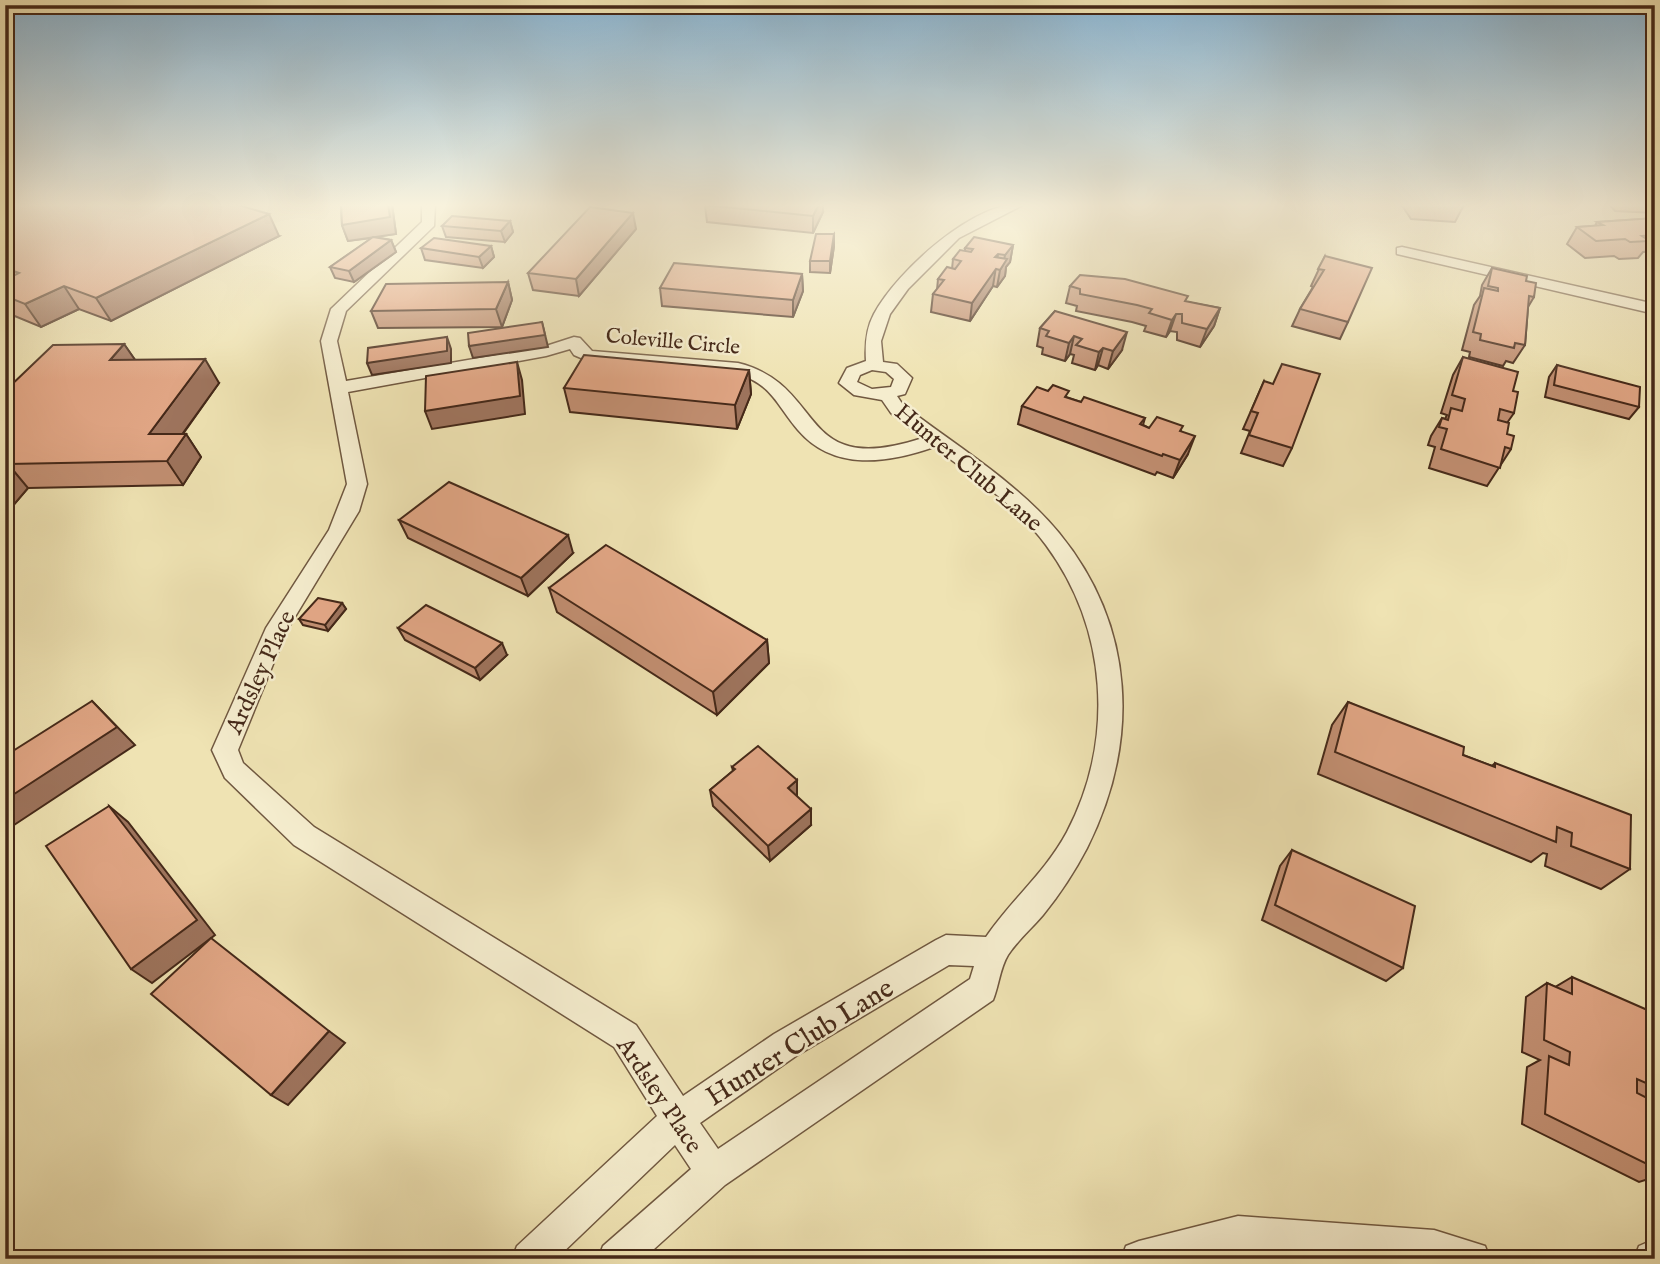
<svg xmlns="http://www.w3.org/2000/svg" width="1660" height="1264" viewBox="0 0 1660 1264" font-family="'IM FELL English',serif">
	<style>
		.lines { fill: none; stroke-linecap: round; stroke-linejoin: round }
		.street-casing { stroke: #705840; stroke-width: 3 }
		.street { fill: #f5edce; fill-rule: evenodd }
		.wall { fill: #c28f72; stroke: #452919; stroke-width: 2 }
		.shaded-wall { fill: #9e745d; stroke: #452919; stroke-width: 2 }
		.building { fill: #e1a685; stroke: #452919; stroke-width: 2 }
		.labels { text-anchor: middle; stroke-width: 5; stroke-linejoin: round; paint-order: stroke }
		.far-street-label { font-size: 21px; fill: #452919; stroke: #f5edce }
		.street-label { font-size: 24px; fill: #452919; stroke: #f5edce }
		.near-street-label { font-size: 28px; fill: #452919; stroke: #f5edce }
	</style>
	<rect width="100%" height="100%" fill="#efe3b3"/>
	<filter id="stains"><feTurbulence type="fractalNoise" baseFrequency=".00286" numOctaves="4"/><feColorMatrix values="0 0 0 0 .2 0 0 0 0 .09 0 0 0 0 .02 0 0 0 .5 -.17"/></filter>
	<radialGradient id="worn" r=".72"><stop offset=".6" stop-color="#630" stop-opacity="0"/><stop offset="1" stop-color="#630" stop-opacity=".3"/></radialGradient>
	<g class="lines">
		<g class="street-casing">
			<g id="street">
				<path d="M422 204H435L434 226 346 311 337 341 346 381 543 347 574 337 580 338 592 351 738 363C828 385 795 480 923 438L891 413 882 400 854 395 839 383 847 368 866 361C865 344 866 329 874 314 896 272 976 199 1025 204L959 238 908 289 890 314 881 341 883 362 897 364 912 378 905 394 897 396 903 405C956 446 1017 482 1059 533 1136 627 1140 742 1087 848 1075 871 1060 894 1043 915 1032 928 1018 940 1008 955 1000 968 999 985 993 1000L725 1185 643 1259H598L603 1246 691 1169 675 1145 556 1259H512L517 1246 657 1116 614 1047 294 845 225 778 212 750 266 628 329 530 347 484 321 341 331 309 422 222ZM570 349 574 355 588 361 736 373C773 385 775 403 798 430 834 472 888 463 934 447 973 476 1017 506 1046 545 1108 629 1115 740 1067 832 1045 873 1011 900 986 937L946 935 936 940 774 1034 683 1096 636 1025 314 827 243 763 238 750 287 630 359 511 367 484 348 392 546 356ZM872 370 886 372 894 379 891 387 872 389 857 382 860 375ZM949 965 974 966 970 979 718 1149 700 1123 796 1056Z"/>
				<path d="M1402 247 1655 304V314L1397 254V248Z"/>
				<path d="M1238 1216 1434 1230 1485 1246 1490 1259H1334L1238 1252 1211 1259H1121L1126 1246 1139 1241Z"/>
				<path d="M1655 1239V1259H1634L1639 1246Z"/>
			</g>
		</g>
		<use href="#street" class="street"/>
	</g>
	<g class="wall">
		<path d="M5 204 279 236 111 321 79 309 41 327 5 312Z"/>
		<path d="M341 204H392L396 234 375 237 391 240 396 252 354 282 335 278 330 267 372 238 348 241 342 225Z"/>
		<path d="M1401 204H1463L1464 205 1455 222 1411 219Z"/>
		<path d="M1609 204H1655V213L1615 211Z"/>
		<path d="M705 205 823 212 813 233 707 222Z"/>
		<path d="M1655 218V251L1643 252 1638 258 1619 259 1614 256 1585 258 1567 244 1577 227 1595 226 1597 222Z"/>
		<path d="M510 221 513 232 505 242 446 237 442 226Z"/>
		<path d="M636 229 579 296 533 290 528 273Z"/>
		<path d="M834 234V246L830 273 810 272V261Z"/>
		<path d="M1013 245 1010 262 1006 267 1005 276 997 287 993 286 970 321 931 312 933 294 937 290 938 279 952 269 953 259 965 251V248Z"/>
		<path d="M491 246 494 257 483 268 425 260 421 248Z"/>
		<path d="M1325 256 1348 322 1340 339 1292 326 1300 309 1313 287 1311 286Z"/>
		<path d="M1492 268 1526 281 1534 297 1528 307 1525 345 1513 363 1506 361 1503 366 1469 357 1470 352 1462 350 1474 305 1480 296 1482 285Z"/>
		<path d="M802 274 803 291 793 317 662 306 660 288Z"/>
		<path d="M508 282 512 300 502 327 378 328 371 311Z"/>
		<path d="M1070 286 1187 302 1220 308 1214 326 1200 347 1177 340V332L1170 331 1166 337 1144 331 1146 326 1132 322 1076 311 1077 306 1066 303Z"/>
		<path d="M1055 311 1122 350 1108 369 1098 365 1095 370 1072 363 1074 355 1070 354 1065 361 1042 354 1043 348 1037 346 1040 328Z"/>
		<path d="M124 344 135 360 219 383 183 434H186L201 457 183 485 28 488 5 515V391Z"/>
		<path d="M1463 357 1513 391 1514 413 1507 423V434L1511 449 1487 486 1429 468 1435 447 1428 445 1431 436 1442 418 1445 419 1447 415 1441 413 1453 375Z"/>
		<path d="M1557 365 1639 407 1629 419 1545 397 1549 377Z"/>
		<path d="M749 370 751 394 737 429 570 412 564 388Z"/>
		<path d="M1264 381 1292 448 1283 466 1241 453 1250 431 1243 429Z"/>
		<path d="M1048 391 1081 402 1145 418 1143 425 1149 428 1181 431 1188 454 1173 478 1157 472 1155 475 1018 424 1022 406Z"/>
		<path d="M399 520 573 553 528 596 408 538Z"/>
		<path d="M549 588 767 640 769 663 717 715 557 612Z"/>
		<path d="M342 603 346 609 328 631 303 625 299 619Z"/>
		<path d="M398 628 507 655 480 680 405 640Z"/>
		<path d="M1348 702 1463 755 1492 766 1495 763 1630 869 1601 889 1545 866 1547 854 1543 853 1531 862 1318 774 1332 725Z"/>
		<path d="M732 767 811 825 770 861 713 806 710 790 733 771Z"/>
		<path d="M1292 850 1403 968 1386 981 1262 920 1280 866Z"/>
		<path d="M1572 977 1652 1063 1655 1064V1099L1652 1100 1655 1102V1177L1639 1182 1522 1124 1527 1067 1540 1060 1522 1052 1526 997 1547 983 1555 987Z"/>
	</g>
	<g class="shaded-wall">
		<path d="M388 204H392L396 234 348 241 342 225Z"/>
		<path d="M819 204H823V212L813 233V216Z"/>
		<path d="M633 213 636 229 579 296 576 279Z"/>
		<path d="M269 214 279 236 111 321 96 298Z"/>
		<path d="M510 221 513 232 505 242 501 231Z"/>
		<path d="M834 234V246L830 273V261Z"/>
		<path d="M391 240 396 252 354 282 349 271Z"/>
		<path d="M1013 245 1010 262 1006 267 1005 276 997 287 1000 270 1003 265 1005 255Z"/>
		<path d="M491 246 494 257 483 268 479 257Z"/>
		<path d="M998 254 993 286 970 321 972 303Z"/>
		<path d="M802 274 803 291 793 317V300Z"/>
		<path d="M508 282 512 300 502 327 496 309Z"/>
		<path d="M64 286 79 309 41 327 25 304Z"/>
		<path d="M1220 308 1214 326 1200 347 1207 329Z"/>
		<path d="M1176 314 1170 331 1166 337 1172 320Z"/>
		<path d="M542 322 548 347 473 358 469 346Z"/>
		<path d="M1127 332 1122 350 1108 369 1113 351Z"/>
		<path d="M1074 336 1070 354 1065 361 1069 343Z"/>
		<path d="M447 337 451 349V363L372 375 367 363Z"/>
		<path d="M124 344 140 367 110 360Z"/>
		<path d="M1103 348 1098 365 1095 370 1099 352Z"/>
		<path d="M205 359 219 383 165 458 149 434Z"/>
		<path d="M517 362 522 380 525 414 432 429 425 411Z"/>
		<path d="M749 370 751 394 737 429 735 405Z"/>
		<path d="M186 434 201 457 183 485 167 461Z"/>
		<path d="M1195 436 1188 454 1173 478 1180 460Z"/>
		<path d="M8 464 28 488 5 515V466Z"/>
		<path d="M568 535 573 553 528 596 521 578Z"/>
		<path d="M342 603 346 609 328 631 325 625Z"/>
		<path d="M767 640 769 663 717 715 713 692Z"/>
		<path d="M502 643 507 655 480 680 475 668Z"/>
		<path d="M92 701 135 745 5 831V800Z"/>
		<path d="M797 780V797L788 788Z"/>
		<path d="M109 806 128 822 215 935 152 983 131 969Z"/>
		<path d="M811 809V825L770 861 768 846Z"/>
		<path d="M329 1031 345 1043 288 1105 271 1095Z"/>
	</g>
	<g class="building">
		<path d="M5 204H235L269 214 96 298 64 286 25 304 5 296V280L19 273 5 268Z"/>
		<path d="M341 204H388L390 217 342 225Z"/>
		<path d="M707 204H819L813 216 705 205Z"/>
		<path d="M1434 204H1463L1464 205Z"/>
		<path d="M590 207 633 213 576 279 528 273Z"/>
		<path d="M452 216 510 221 501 231 442 226Z"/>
		<path d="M1655 218V235L1642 236 1650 241 1630 242 1625 239 1596 241 1577 227 1603 225 1597 222Z"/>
		<path d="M816 234H834L830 261H810Z"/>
		<path d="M373 237 391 240 349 271 330 267Z"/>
		<path d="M974 237 1013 245 1005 255 998 254 995 257 1007 259 1000 270 996 269 972 303 933 294 944 280 938 279 947 267 955 269 961 261 953 259 960 250 971 252 973 249 965 248Z"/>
		<path d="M434 238 491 246 479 257 421 248Z"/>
		<path d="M1325 256 1372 268 1348 322 1300 309 1324 270 1318 269Z"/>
		<path d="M674 263 802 274 793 300 660 288Z"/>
		<path d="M1492 268 1527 276 1526 281 1536 283 1534 297 1529 296 1525 345 1515 343 1514 348 1480 340 1481 334 1473 332 1484 288 1498 291V288L1488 286Z"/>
		<path d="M1080 275 1125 279 1188 296 1185 301 1220 308 1207 329 1182 323V314H1176L1172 320 1149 313 1152 309 1137 305 1080 294V289L1070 286Z"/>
		<path d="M508 282 496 309 371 311 386 284Z"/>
		<path d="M1055 311 1127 332 1113 351 1103 348 1099 352 1076 345 1082 339 1074 336 1069 343 1046 336 1049 331 1040 328Z"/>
		<path d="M542 322 545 335 469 346 468 333Z"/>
		<path d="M447 337V351L367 363 368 348Z"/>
		<path d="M124 344 110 360 205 359 149 434H186L167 461 8 464 5 466V391L53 345Z"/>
		<path d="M584 355 749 370 735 405 564 388Z"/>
		<path d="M1463 357 1518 372 1513 391 1518 392 1514 413 1500 409 1498 420 1509 423 1507 434 1514 436 1511 449 1505 447 1500 468 1441 449 1447 429 1439 427 1442 418 1448 420 1451 408 1462 411 1465 399 1452 395Z"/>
		<path d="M517 362 520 396 425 411 426 376Z"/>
		<path d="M1282 364 1320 374 1292 448 1249 435 1258 413 1251 411 1264 381 1273 384Z"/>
		<path d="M1557 365 1640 387 1639 407 1554 385Z"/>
		<path d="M1053 385 1069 391 1065 397 1081 402 1084 397 1145 418 1140 424 1149 428 1157 417 1183 426 1180 431 1195 436 1180 460 1163 454 1162 456 1022 406 1037 387 1048 391Z"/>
		<path d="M449 482 568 535 521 578 399 520Z"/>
		<path d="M606 545 767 640 713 692 549 588Z"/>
		<path d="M318 598 342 603 325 625 299 619Z"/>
		<path d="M426 605 502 643 475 668 398 628Z"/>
		<path d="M92 701 117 727 5 800V756Z"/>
		<path d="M1348 702 1464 747 1463 755 1495 767V763L1631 815 1630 869 1571 846 1572 833 1557 827 1556 842 1335 752Z"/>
		<path d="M758 746 797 780 788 788 811 809 768 846 710 790 735 769 732 767Z"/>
		<path d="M109 806 197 920 131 969 46 846Z"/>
		<path d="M1292 850 1415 906 1403 968 1275 905Z"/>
		<path d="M211 938 329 1031 271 1095 151 994Z"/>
		<path d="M1572 977 1652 1012V1063L1655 1064V1087L1637 1079V1093L1655 1102V1168L1545 1114 1549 1056 1569 1065 1570 1052 1544 1040 1547 983 1572 994Z"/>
	</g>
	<linearGradient id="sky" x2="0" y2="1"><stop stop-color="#8bb7d5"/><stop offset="0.54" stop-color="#f8f2dd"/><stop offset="1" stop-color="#f8f2dd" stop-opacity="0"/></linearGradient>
	<rect width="1660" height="380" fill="url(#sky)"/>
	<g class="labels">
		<g class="far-street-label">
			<text transform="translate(673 341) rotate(5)" y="7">Coleville Circle</text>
		</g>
		<g class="street-label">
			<text transform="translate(969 467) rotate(40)" y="8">Hunter Club Lane</text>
			<text transform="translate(260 672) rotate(-65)" y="8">Ardsley Place</text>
			<text transform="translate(660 1095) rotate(56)" y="8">Ardsley Place</text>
		</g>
		<g class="near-street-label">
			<text transform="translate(799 1041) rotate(-32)" y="10">Hunter Club Lane</text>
		</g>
	</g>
	<rect width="1660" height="1264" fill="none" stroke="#efe3b3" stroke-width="28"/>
	<rect x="7" y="7" width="1646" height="1250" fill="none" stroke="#452919" stroke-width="3.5"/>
	<rect x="14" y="14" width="1632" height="1236" fill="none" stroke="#452919" stroke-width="2"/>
	<rect width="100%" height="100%" filter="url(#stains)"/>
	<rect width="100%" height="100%" fill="url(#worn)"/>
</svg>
